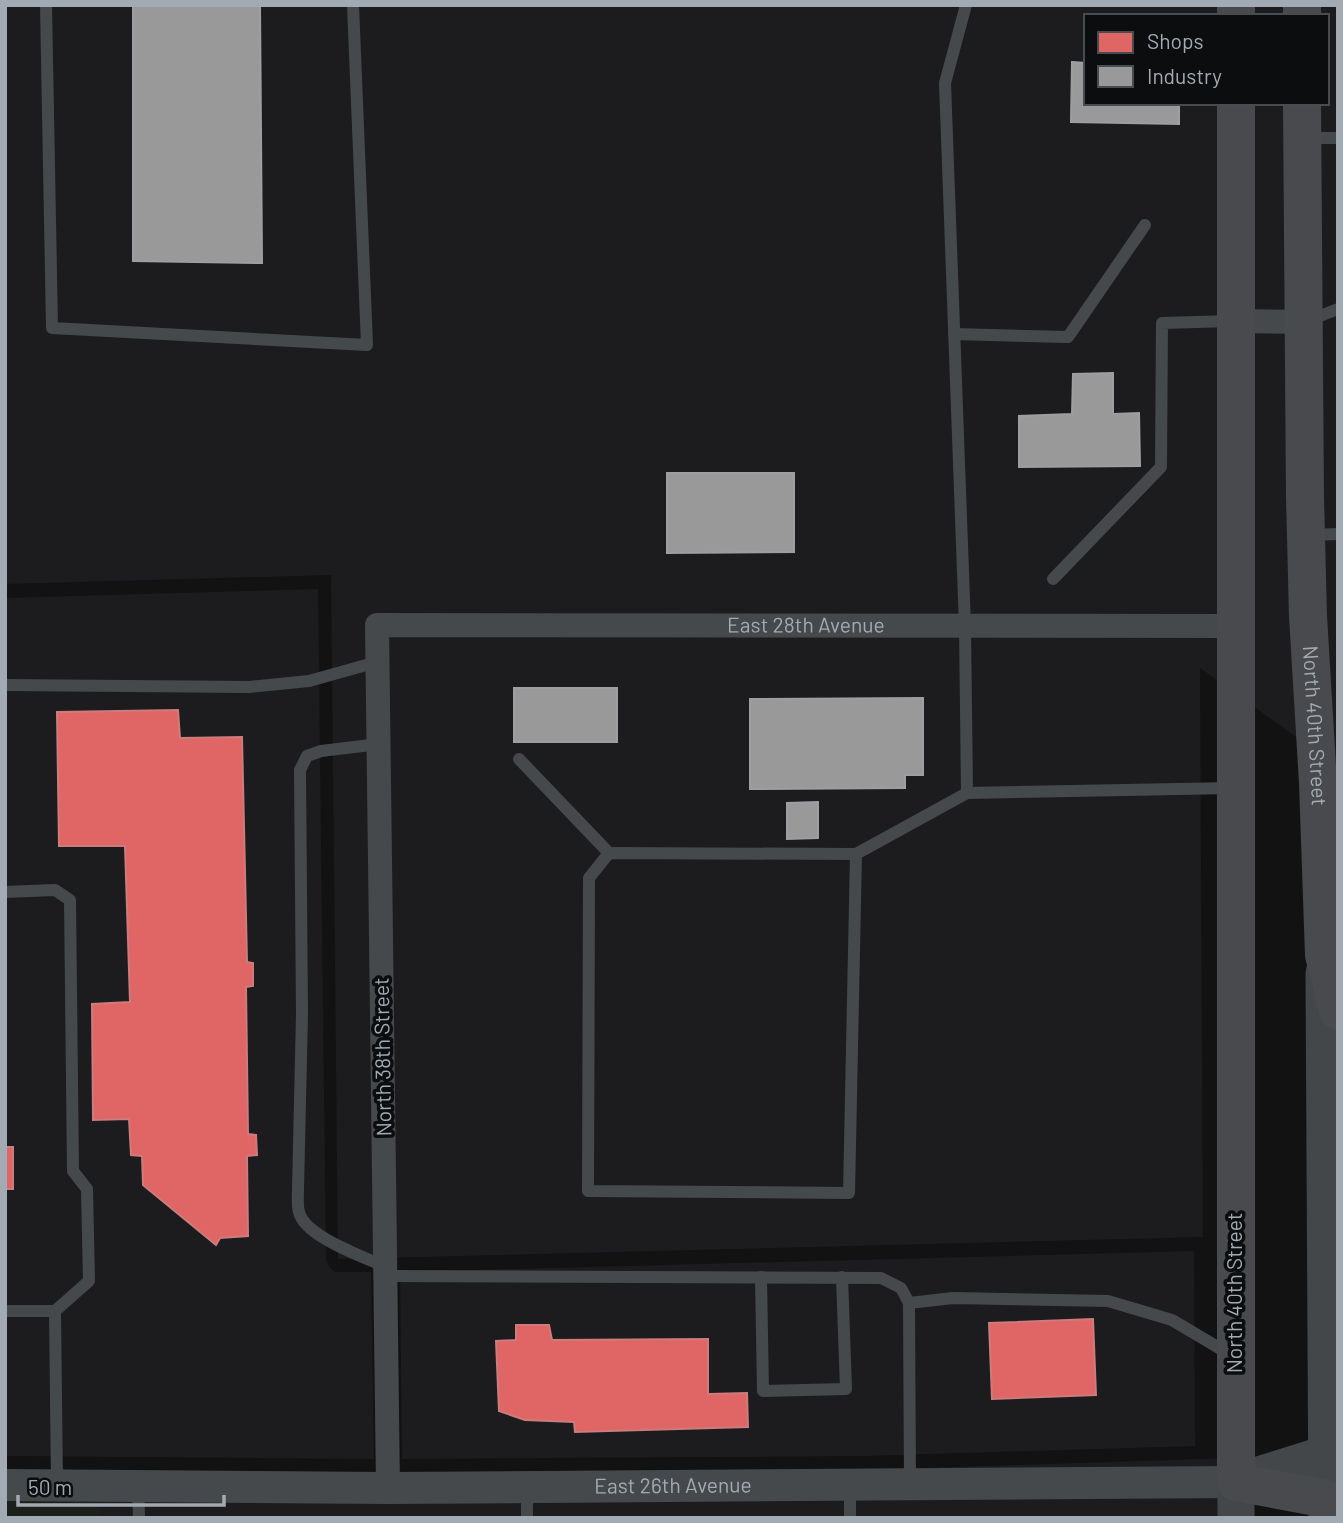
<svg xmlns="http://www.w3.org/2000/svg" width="1343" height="1523" viewBox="0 0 1343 1523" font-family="Barlow,sans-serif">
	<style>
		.built { fill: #1c1c1e; fill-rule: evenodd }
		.green { fill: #1b211a }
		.shops { fill: #e06666; stroke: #cd7b7d; stroke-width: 2 }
		.industry { fill: #999; stroke: #9c9ea1; stroke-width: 2 }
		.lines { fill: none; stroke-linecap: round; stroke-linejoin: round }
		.service { stroke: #46494b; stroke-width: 12 }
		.minor { stroke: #46494b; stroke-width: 24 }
		.tertiary { stroke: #46494b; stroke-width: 32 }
		.secondary { stroke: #444749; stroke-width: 37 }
		.primary { stroke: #484a4d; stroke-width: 38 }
		.labels { text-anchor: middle; stroke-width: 7; stroke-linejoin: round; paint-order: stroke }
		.street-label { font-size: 21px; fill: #a2abb4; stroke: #0c0d0e }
	</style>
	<rect width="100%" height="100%" fill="#121212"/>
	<g class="built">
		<path d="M5 5H1338V767L1200 668 1203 1237 338 1259 331 575 5 584ZM1086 16H1327V103H1086Z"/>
		<path d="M318 589 326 1259 329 1267 335 1272H371L374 1459 5 1456V598Z"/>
		<path d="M1194 1251 1195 1446 865 1456 402 1459 400 1272Z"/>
		<path d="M1234 1458V1518H99V1470L291 1473 865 1470Z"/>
	</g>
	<rect class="green" x="5" y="1470" width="94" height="48"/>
	<g class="shops">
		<path d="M178 710 180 738 242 737 247 962 253 963V986L246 987 248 1134 256 1135 257 1155 247 1156 248 1236 220 1238 216 1245 143 1185 142 1156 131 1155 129 1119 93 1120 92 1004 130 1002 125 846H59L57 712Z"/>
		<rect x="5" y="1147" width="8" height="42"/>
		<path d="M1093 1319 1096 1395 992 1399 989 1323Z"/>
		<path d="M516 1325H549L552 1340 708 1339V1394L747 1393 748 1427 575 1432 574 1422 525 1420 499 1411 496 1341 516 1340Z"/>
	</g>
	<g class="industry">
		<path d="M133 5H260L262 263 133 261Z"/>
		<path d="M1072 62 1086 63V103H1179V124L1071 122Z"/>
		<path d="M1113 373V414L1139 413 1140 466 1019 467V416L1072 414 1073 374Z"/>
		<path d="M667 473H794V552L667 553Z"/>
		<rect x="514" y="688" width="103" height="54"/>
		<path d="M923 698V775H905V788L750 789V699Z"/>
		<path d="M818 802V838L787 839V803Z"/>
	</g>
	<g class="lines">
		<g class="service">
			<path d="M46 5 52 328 367 345 353 5"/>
			<path d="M1306 138H1338"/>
			<path d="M1307 321 1338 309"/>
			<path d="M954 334 1068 337 1145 225"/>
			<path d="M1310 535 1338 534"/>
			<path d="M1053 579 1161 467 1162 323 1231 321"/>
			<path d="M5 685 249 687 309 681 377 662"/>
			<path d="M379 744 321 751 307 756 300 770 302 1014 298 1189C298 1196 297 1205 299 1212 305 1237 363 1256 385 1267"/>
			<path d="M519 759 609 853"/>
			<path d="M967 793 1233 788"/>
			<path d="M856 854 849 1193 588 1191 589 878 609 853 856 854 967 793 965 626 945 83 966 5"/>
			<path d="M5 892 55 890 70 900 73 1171 87 1189 89 1281 55 1311H5"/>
			<path d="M386 1276 881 1278 901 1288 909 1303 910 1484"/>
			<path d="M761 1277 763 1391 846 1389 842 1277"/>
			<path d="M909 1303 953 1298 1108 1301 1172 1320 1231 1355"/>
			<path d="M55 1311 57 1485"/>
			<path d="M138 1487 139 1518"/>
			<path d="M527 1487V1518"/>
			<path d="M850 1487V1518"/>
		</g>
		<g class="minor">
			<path d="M1235 321 1303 322"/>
			<path id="s1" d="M388 1488 377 625 1234 626"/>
		</g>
		<path class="tertiary" id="s2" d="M5 1485 388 1488 1236 1482"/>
		<g class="secondary">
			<path d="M1324 973 1327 1518"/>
			<path d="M1236 1518V1482L1326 1454 1338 1455"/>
		</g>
		<g class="primary">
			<path d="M1302 5V16"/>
			<path d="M1236 16V5"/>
			<path d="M1236 103V1482L1338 1501"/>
			<path id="s3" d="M1302 103 1305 497 1308 616 1318 783 1324 955 1338 1011"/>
		</g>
	</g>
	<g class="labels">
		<g class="street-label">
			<text dy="7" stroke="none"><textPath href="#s1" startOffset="1292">East 28th Avenue</textPath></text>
			<text dy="7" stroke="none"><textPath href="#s3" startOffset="623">North 40th Street</textPath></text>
			<text transform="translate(383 1057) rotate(-91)" y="7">North 38th Street</text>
			<text transform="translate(1235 1293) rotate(-90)" y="7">North 40th Street</text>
			<text dy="7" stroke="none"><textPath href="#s2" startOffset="668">East 26th Avenue</textPath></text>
		</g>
	</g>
	<rect width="1343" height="1523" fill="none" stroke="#a2abb4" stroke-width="14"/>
	<rect x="1084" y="14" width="245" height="91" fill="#0c0d0e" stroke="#484c50" stroke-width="2"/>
	<rect x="1098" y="32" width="35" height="21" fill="#e06666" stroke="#484c50" stroke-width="2"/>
	<text x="1147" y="49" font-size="21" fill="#a2abb4">Shops</text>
	<rect x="1098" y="66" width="35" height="21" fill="#999999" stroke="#484c50" stroke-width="2"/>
	<text x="1147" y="84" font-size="21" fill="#a2abb4">Industry</text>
	<path d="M18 1495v10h206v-10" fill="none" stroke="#a2abb4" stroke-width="3.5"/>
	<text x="28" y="1495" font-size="21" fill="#a2abb4" stroke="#0c0d0e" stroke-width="5" paint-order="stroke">50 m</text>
</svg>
